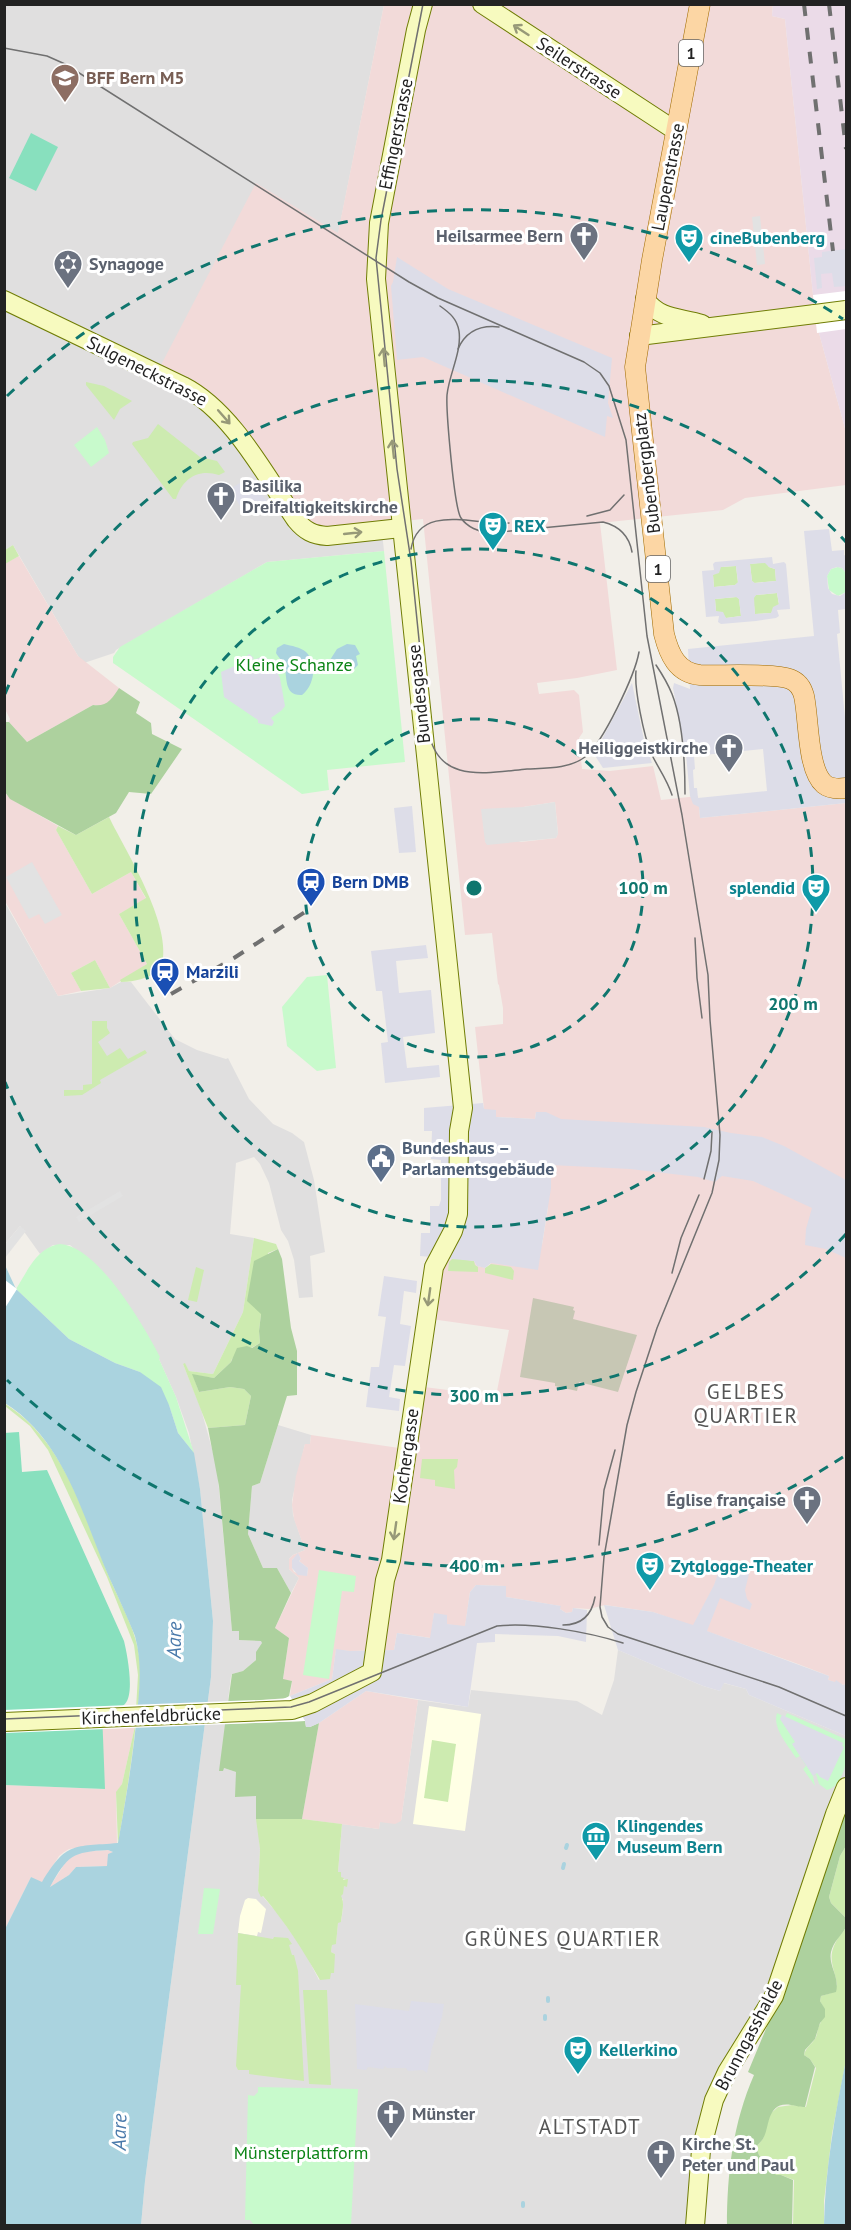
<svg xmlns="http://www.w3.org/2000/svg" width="851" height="2230" viewBox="0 0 851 2230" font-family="'PT Sans',sans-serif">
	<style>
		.residential { fill: #e0dfdf }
		.commercial { fill: #f2dad9; fill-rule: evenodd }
		.industrial { fill: #ebdbe8 }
		.education { fill: #ffffe5 }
		.construction { fill: #c7c7b4 }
		.grass { fill: #cdebb0 }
		.forest { fill: #add19e }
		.park { fill: #c8facc }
		.pitch { fill: #88e0be }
		.parking { fill: #e2e2e2 }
		.plaza { fill: #dddde8; fill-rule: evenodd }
		.water { fill: #aad3df; fill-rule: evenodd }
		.pier { fill: #fff }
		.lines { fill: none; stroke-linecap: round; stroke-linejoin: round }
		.stream { stroke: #aad3df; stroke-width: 4 }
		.secondary-casing { stroke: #707d05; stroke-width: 20 }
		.primary-casing { stroke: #a06b00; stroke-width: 21 }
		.secondary { stroke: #f7fabf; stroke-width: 18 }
		.primary { stroke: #fcd6a4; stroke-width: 20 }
		.tram { stroke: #707070; stroke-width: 1.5 }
		.rail { stroke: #707070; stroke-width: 4; stroke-dasharray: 12 12; stroke-linecap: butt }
		.secondary-bridge-casing { stroke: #707d05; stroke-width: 20; stroke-linecap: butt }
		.secondary-bridge { stroke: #f7fabf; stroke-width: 18 }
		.oneway { stroke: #979978 }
		.ring { fill: none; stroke: #0f766e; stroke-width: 3; stroke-dasharray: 10 8 }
		.labels { text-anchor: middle; stroke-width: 6; stroke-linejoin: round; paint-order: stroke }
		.shield { fill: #fff; stroke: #646464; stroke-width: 1.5 }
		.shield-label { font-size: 16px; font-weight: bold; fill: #222 }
		.street-label { font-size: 18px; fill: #222; stroke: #fff }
		.education-label { font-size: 18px; font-weight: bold; fill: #785e54; stroke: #fff; text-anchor: start }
		.worship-label { font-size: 18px; font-weight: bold; fill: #5b616d; stroke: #fff; text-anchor: start }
		.culture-label { font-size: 18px; font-weight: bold; fill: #0d838f; stroke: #fff; text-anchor: start }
		.park-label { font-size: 18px; fill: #0c8416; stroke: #fff }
		.transit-label { font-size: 18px; font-weight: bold; fill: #164399; stroke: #fff; text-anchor: start }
		.service-label { font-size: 18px; font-weight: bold; fill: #4e5e75; stroke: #fff; text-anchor: start }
		.water-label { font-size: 20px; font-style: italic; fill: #4a7aab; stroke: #fff }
		.quarter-label { font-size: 21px; letter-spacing: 1.5px; fill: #555; stroke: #fff }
		.centre { fill: #0f766e; stroke: #fff; stroke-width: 3 }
		.ring-label { font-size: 18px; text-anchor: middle; font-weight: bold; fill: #0f766e; stroke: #fff; stroke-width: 6; stroke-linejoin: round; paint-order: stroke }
	</style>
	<rect width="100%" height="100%" fill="#f2efe9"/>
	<g class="residential">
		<path d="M4 5H384L338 234 192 379 202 389 381 523 384 551 267 562 116 650 114 653 84 663 78 656 13 545 5 550Z"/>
		<path d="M4 901 58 996 110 988 121 982H131L175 1039 197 1050 226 1059 228 1058 249 1099 273 1124 292 1133 304 1142 314 1180 325 1252 310 1256 313 1297 299 1298 294 1260 288 1241 281 1230 269 1183 260 1164 254 1157 236 1163 230 1234 254 1238 243 1312 213 1374 189 1371 185 1364H183L201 1409 217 1467 232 1631H239V1640L262 1641V1643L256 1660 243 1671 232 1674 231 1676 225 1724 224 1768 236 1772 256 1796 260 1849 258 1891 278 1914 304 1951 319 1980 331 1966 335 1954 331 1952 332 1944H336L338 1923 336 1922H341L343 1909V1899L340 1898 346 1880 340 1877 338 1872 342 1824 379 1829 380 1822 401 1821 418 1700 468 1707 471 1690 577 1701 602 1715 614 1680 618 1650 703 1686 720 1691 723 1683 746 1689 749 1695 846 1736V1784L781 1974 727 2071 694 2225H141L145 2181 211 1677 213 1621 200 1489 189 1433 176 1397 159 1359 106 1275 70 1245H53L40 1254 20 1226 5 1244Z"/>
		<path d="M278 1425 311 1435 310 1444H305L292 1500 293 1515 305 1550 293 1555 289 1559V1569L299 1578 291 1593 277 1568H263L248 1534 252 1486 260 1483Z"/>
	</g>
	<g class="commercial">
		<path d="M773 4 772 16 785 19 813 295 819 333 846 432V485L745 498 723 510 600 523 617 670 577 678 537 683 539 694 574 690 579 695 583 732 579 738 582 769 610 771 653 766 661 800 698 796 700 818 846 803V1684L844 1685 828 1680 829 1676 798 1664 653 1612 605 1605 589 1609 573 1608 572 1612 566 1613 560 1609V1606L506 1597 505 1586 476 1585 470 1592 465 1627 446 1624 434 1613 431 1638 397 1633 394 1650 350 1651 336 1650 332 1679 290 1696 292 1681 283 1680 289 1638 275 1628 299 1578 289 1569V1559L293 1555 305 1550 294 1519 292 1505 296 1476 305 1444H310L311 1435 399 1448 408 1385 496 1396 509 1330 417 1317 426 1261 427 1257 449 1260 454 1258 474 1261 477 1266 487 1268 491 1263 542 1245 548 1208 536 1112 535 1119 496 1117 484 1109 475 1027 503 1024V1008L499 985 498 984 492 933 465 935 423 519 325 529 312 526 202 389 192 379 161 365 256 183 338 233 384 5ZM555 802 558 833 556 838 521 842 484 830 483 823 523 807ZM298 1554 301 1559 299 1561 308 1568 307 1576 294 1572 292 1568V1560Z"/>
		<path d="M19 556 78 656 119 688 111 701 102 706 93 705 27 742 9 722 10 719 5 709 4 564Z"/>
		<path d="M4 792 11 799 58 826 56 830 92 894 131 872 146 899 119 914 147 964 110 988 95 960 71 973 81 991 58 996 5 901Z"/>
		<path d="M366 1691 418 1700 401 1821 395 1824 380 1822 379 1829 302 1819 319 1723Z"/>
		<path d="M135 1726 122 1784 116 1793 117 1844 82 1847 69 1849 64 1852 59 1856 42 1883 31 1877 5 1929V1785L104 1789 102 1727Z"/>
		<path d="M108 1850 113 1852 107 1866 76 1867 69 1875 49 1888 67 1860 80 1852Z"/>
	</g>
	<path class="industrial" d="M773 5H846V432L819 333 813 295 785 19 772 16Z"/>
	<g class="education">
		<path d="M429 1706 481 1714 465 1831 413 1824Z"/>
		<path d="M248 1898 256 1899 266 1909 261 1933 258 1932 257 1936 238 1933 240 1916 245 1900Z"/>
	</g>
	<path class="construction" d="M533 1298 574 1307 573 1310 575 1311 573 1319 637 1335 618 1392 579 1382 577 1391 555 1386V1383L520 1377Z"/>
	<g class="grass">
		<path d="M86 382 104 386 132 401 120 409 114 420 86 385Z"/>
		<path d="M158 424 200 457 217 461 225 472 219 475C198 468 182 479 176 499H173L132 444 133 442 148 438Z"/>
		<path d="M13 545 19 556 5 564V550Z"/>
		<path d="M766 562 769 567 775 569 776 581 754 583 752 581 750 564Z"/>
		<path d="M736 566 738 583 735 585 714 587 713 575 720 567Z"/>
		<path d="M777 593 779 605 771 613 755 614 753 597 756 595Z"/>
		<path d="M737 597 739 599 741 616 726 618 716 611 715 599Z"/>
		<path d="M109 817C127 854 177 931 160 971 146 978 136 982 121 982L120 980 147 964 119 914 146 898 131 872 92 894 56 830 58 826 76 835Z"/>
		<path d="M95 960 110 988 81 991 71 973Z"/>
		<path d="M92 1021H107V1028L110 1033 98 1042 107 1056 120 1048 128 1059 145 1050 147 1053 100 1080 101 1083 82 1095 64 1096V1090H83V1085L92 1084Z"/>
		<path d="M254 1238 276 1244 278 1249 268 1253 259 1331 260 1343 232 1359 231 1362 214 1378 193 1375 199 1392 230 1387 244 1389 251 1396 245 1425 208 1428 183 1364 185 1363 189 1371 213 1374 243 1312Z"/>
		<path d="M453 1258 474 1261 475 1265 478 1267V1272L448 1271 449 1262Z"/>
		<path d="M491 1264 511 1267 514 1271 513 1280 485 1273V1268Z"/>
		<path d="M196 1267 204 1270 197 1302 188 1300Z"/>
		<path d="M4 1403C64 1440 83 1513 108 1574 120 1604 138 1631 140 1664 141 1683 139 1703 136 1722 132 1763 125 1803 118 1844L116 1792 122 1784 135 1726 138 1675 134 1645 107 1577 48 1450 30 1426 5 1406Z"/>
		<path d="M422 1459H458L457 1467 454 1470 455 1489 435 1486V1480L420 1478Z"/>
		<path d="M432 1740 456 1744 448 1802 424 1798Z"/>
		<path d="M256 1819H302L342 1824 338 1872H341V1877L344 1878 343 1880 348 1879 347 1887 344 1886 343 1894 341 1896C345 1902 342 1913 341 1922L338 1923 336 1944 332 1945 331 1952 335 1954 334 1973H331L330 1979 320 1980C303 1950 285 1922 263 1896L261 1897 258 1891 260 1849Z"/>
		<path d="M846 1846V1918L831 1903 829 1897 840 1856Z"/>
		<path d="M846 1927V2060L832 2134 824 2201V2225H793L794 2180 781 2175 776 2176 759 2155 756 2147 763 2139 770 2114 778 2107 792 2105 806 2107 816 2068 810 2059 804 2055C806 2047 811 2045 815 2039 818 2034 817 2028 820 2024 824 2014 826 2011 820 2001L821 1996 831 1993 837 1985C834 1965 826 1958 838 1938 840 1934 844 1932 846 1927Z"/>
		<path d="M238 1933 273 1939 274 1937 288 1938 292 1944 289 1945 292 1955H294L298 1971 304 2081 249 2074V2070H238L236 2066 241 1985H236Z"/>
		<path d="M303 1990H327L331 2085 309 2084Z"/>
	</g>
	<g class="forest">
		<path d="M119 688 140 702 136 713 151 723 152 734 182 749 151 794 129 792 116 813 76 835 10 799 5 792V722H9L27 742 93 705C107 707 112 699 119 688Z"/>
		<path d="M278 1249 282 1259 291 1328 297 1351V1395L287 1396 260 1483 252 1486 248 1534 263 1568H277L291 1593 275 1628 289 1638 283 1679 292 1681 289 1696 287 1698 228 1703 232 1674 243 1671 256 1660V1652L262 1643 261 1641 239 1640V1631H232L219 1486 208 1428 245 1425 251 1396 244 1389 230 1387 199 1392 192 1374 214 1378 231 1362 237 1348 247 1346 252 1348 260 1343 259 1331 261 1314 247 1301 254 1261Z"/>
		<path d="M305 1721 306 1727H310L319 1723 302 1819H256V1796L235 1797 236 1772 224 1768 223 1771H219L225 1724Z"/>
		<path d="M846 1791V1846L840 1856 829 1897 831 1903 846 1918V1927C842 1935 833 1942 831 1952 828 1965 840 1977 836 1992L821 1996 820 2001 825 2009V2017L820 2023 815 2039 805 2050 804 2055 810 2059 815 2067 805 2107C800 2107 797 2106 791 2105 766 2101 770 2128 763 2139 761 2142 758 2144 756 2147L759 2155 776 2175H781L793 2180 792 2225 727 2226C727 2173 733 2123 754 2075L748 2072 773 2012Z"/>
	</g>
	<g class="park">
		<path d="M97 427 105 440 109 453 91 467 74 445Z"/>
		<path d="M384 551 405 762 327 770 329 790 302 794 113 663V657L120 647 267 562Z"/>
		<path d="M838 567 842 568 846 573V592L838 596 829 590 827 576 831 569Z"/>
		<path d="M327 975 336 1068 317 1071 287 1046 282 1007 307 977Z"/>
		<path d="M60 1244C98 1246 144 1326 160 1357L159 1359 176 1397 194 1453 178 1433 169 1405 140 1372 115 1363 69 1339 16 1289C27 1272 37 1247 60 1244Z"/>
		<path d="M319 1570 356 1576 354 1592 342 1591 329 1679 303 1675Z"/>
		<path d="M777 1713 785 1717 787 1713 845 1739C850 1752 845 1786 827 1790L819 1784 816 1774 813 1776 815 1786 803 1769 806 1766 800 1756 796 1758C788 1745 772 1728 777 1713Z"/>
		<path d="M204 1888 220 1889 213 1934H198Z"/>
		<path d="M258 2087 358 2089 351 2225 255 2226 250 2220H245L248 2095 254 2096 258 2092Z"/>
	</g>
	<g class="pitch">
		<path d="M31 133 58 147 36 191 9 178Z"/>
		<path d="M19 1432 22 1472 47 1470 124 1641C127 1653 135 1694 125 1704 120 1709 109 1709 102 1711L105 1789 5 1785 4 1433Z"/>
	</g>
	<g class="parking">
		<path d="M760 216 765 264 757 265 752 217Z"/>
		<path d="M555 802 558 834 556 838 487 845 485 842 481 809 523 807Z"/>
		<path d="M32 862 62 915 45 924 39 914 29 919 6 877Z"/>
		<path d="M120 1191 123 1196 79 1222 76 1217Z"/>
		<path d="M20 1226 26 1231 5 1258V1244Z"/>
	</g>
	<g class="plaza">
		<path d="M846 249V286L834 287 832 273 821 274 822 288 817 289 814 258 822 257V252Z"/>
		<path d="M397 257 448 289 612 358 608 403 613 418 607 416 605 437 423 357 397 360 391 286 393 282Z"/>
		<path d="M250 477 268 503 261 507 259 503 251 508 252 512 246 516 230 489Z"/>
		<path d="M829 529 832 551 844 550V555L846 556V573L842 568 837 567 831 569 827 576 828 588 832 594 840 596 846 592V609L838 610 840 633 837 634 846 728V803L700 818 699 807 693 804 690 796 686 755 673 688 674 683 690 689 688 649 814 636 804 531ZM763 749 767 791 698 798 697 788H694L693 770 695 769 694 756Z"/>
		<path d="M772 557 773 564 784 562 786 564 790 609 777 610 779 616 776 618 756 621 721 624 718 622 719 616 706 617 702 571 714 570 713 564 715 562ZM765 563 769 567 775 569 776 581 755 583 752 581 750 564ZM736 566 738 582 735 585 714 587 713 575 719 573 721 567ZM777 593 779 604 773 607 771 613 755 614 754 598 756 595ZM736 597 739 599 741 616 726 618 723 612 716 611 715 599Z"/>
		<path d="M249 654 254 658 251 661 261 657 271 660 280 678 285 706 282 710 271 718 274 722 272 726 258 723V720L224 697 221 672 237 665Z"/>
		<path d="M632 683 644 740 652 763 603 768 594 754Z"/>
		<path d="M412 806 416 852 399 853 394 808Z"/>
		<path d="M426 945 428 958 396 961 399 993 431 990 435 1033 403 1037 407 1068 439 1065 440 1077 385 1083 381 1043 388 1042 382 991H376L371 951Z"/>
		<path d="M483 1103 484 1109 496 1110V1117L535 1119 536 1112H546L561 1119 704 1127 731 1133 762 1137 784 1146 846 1180V1258L826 1249 805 1245 806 1229 812 1208 753 1181 722 1176 715 1182 698 1177 630 1169 551 1165V1188L538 1270 491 1263 485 1268 477 1266 474 1261 420 1256 421 1233H430V1206H439L441 1200V1160L431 1159 432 1131H424V1108Z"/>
		<path d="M384 1276 417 1281 416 1293 404 1291 400 1324 411 1326 405 1366 394 1365 389 1397 400 1399 399 1411 366 1407 371 1367H379L386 1317 378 1316Z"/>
		<path d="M298 1553 301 1559 299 1561 308 1568 307 1576 298 1575 292 1568V1560Z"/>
		<path d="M721 1565 749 1574 745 1590 747 1599 752 1604 750 1610 720 1598 707 1631 829 1676 828 1680 835 1682 836 1680 843 1685 846 1684V1736L749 1695 746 1689 724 1683 720 1691 703 1686 618 1650 604 1605 653 1612 693 1625 714 1585Z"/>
		<path d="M476 1585 506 1586V1597L561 1606 560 1609 566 1613 572 1612 573 1608 587 1610 586 1642 558 1636 495 1634V1642L477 1643 468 1707 366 1691 319 1723 310 1727H306L305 1721 290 1696 332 1679 336 1649 350 1651 394 1650 397 1633 430 1638 434 1613 447 1615V1624L465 1626 470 1592Z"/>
		<path d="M782 1715 843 1743 842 1746 844 1747 828 1781 820 1777 817 1773 813 1776 792 1744 795 1742 780 1719Z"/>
		<path d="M411 2001 444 2004 442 2017 432 2048 427 2073 423 2070 408 2071 406 2068H387L385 2066 383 2069 368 2067 366 2070 357 2069 355 2004 409 2011Z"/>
	</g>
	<g class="water">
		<path d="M284 644C292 646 300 647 306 652 318 664 314 686 302 695 283 696 288 677 284 665 283 661 278 657 276 653L277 648Z"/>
		<path d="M347 644 355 645 360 654 356 656 358 665 354 669 348 666 346 669C339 669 331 669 330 660L337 649Z"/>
		<path d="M4 1263 16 1289 69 1339 115 1363 140 1372 161 1387 169 1405 178 1433 194 1453 200 1489 213 1621 211 1677 145 2181 141 2225H5V1929L31 1877 42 1882C67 1841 73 1847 118 1843 125 1804 132 1764 136 1724 139 1694 143 1666 135 1636 127 1616 118 1597 109 1577 82 1515 65 1441 5 1403ZM108 1850 113 1852 108 1854 107 1866 76 1867 69 1875 50 1887C68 1855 72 1852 108 1850Z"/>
		<path d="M846 2060V2225H824C825 2169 835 2115 846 2060Z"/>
	</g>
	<g class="pier">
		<path d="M846 291V329L817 333 813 295Z"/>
		<path d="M5 1280 17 1289 5 1308Z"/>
		<path d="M290 1696 305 1721 5 1733 4 1710 283 1699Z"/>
	</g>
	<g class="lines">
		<g class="stream">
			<path d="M566 1848 567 1845"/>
			<path d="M563 1868 564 1864"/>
			<path d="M548 2001V1998"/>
			<path d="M545 2019V2016"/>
			<path d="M523 2206V2203"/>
		</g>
		<g class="secondary-casing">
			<g id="secondary">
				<path d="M482 4 676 131"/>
				<path d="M645 299C660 320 680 317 702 324"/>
				<path d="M4 300 183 386C232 411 265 475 296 520 305 531 313 535 327 536L401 528"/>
				<path d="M639 336 815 314"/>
				<path d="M4 1722 292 1710 313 1703 372 1672 385 1580 391 1560 434 1267 453 1231 458 1214 459 1131 463 1108 376 279 379 223 416 30 423 4"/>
				<path d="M695 2226 701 2150 714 2100 727 2072 774 1996 835 1814 846 1787"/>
			</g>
		</g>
		<g class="primary-casing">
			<path id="primary" d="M700 4 652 260 635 367 664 634C669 654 677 673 700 675 720 676 774 673 790 679 798 682 802 688 804 696 809 718 807 769 824 784 830 789 838 789 846 788"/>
		</g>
		<use href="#secondary" class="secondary"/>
		<use href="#primary" class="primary"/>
		<g class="tram">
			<path d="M423 4 381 220 376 258 397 469 411 561 428 728C436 785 486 773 527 769 546 768 569 769 585 757 603 743 635 675 639 652"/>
			<path d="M4 48 47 56 65 64 409 282 438 298 584 362 600 373 609 386 626 440 647 636 682 815 708 975 710 1020 720 1135 719 1160 712 1193 657 1328 636 1392 627 1425 604 1557 600 1607 602 1617 608 1627 618 1634 779 1687 846 1716"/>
			<path d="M440 306C450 313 457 319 459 331 462 352 449 374 447 395 446 410 454 508 461 518 467 527 479 532 489 533L603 522C619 526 629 535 632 552"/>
			<path d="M458 349C466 331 481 325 499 327"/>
			<path d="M587 516 610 510 624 495"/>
			<path d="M411 549C419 502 477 526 509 523"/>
			<path d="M656 665C662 674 668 684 672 694 683 722 685 765 685 794"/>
			<path d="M636 671C634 689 644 736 651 753 658 768 667 779 672 795"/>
			<path d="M695 938 697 978 702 1018"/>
			<path d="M704 1179 711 1151 712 1132"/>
			<path d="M672 1273 681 1238 699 1195"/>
			<path d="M599 1545 604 1490 615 1450"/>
			<path d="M563 1625C582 1625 592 1614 595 1597"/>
			<path d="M4 1719 291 1707 309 1702 497 1626C533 1622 588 1632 623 1643"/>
		</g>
		<g class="rail">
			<path d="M804 4 833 251"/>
			<path d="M829 4 846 149"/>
			<path d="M171 994 234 958 305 912"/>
		</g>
		<g class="secondary-bridge-casing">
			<path id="secondary-bridge" d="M815 314 846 310"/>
		</g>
		<use href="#secondary-bridge" class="secondary-bridge"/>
	</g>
	<defs><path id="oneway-shaft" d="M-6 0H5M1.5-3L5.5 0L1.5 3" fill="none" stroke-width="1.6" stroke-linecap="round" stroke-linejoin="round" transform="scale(1.5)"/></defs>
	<g class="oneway">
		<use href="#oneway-shaft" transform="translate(521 30) rotate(-147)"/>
		<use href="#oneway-shaft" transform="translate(384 357) rotate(-95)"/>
		<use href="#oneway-shaft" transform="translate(224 417) rotate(49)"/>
		<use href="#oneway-shaft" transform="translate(393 449) rotate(-96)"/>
		<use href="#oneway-shaft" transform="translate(353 533) rotate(-6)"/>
		<use href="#oneway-shaft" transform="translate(429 1297) rotate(98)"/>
		<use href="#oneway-shaft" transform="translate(395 1531) rotate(98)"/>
	</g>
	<g class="ring">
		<circle cx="474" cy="888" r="169"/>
		<circle cx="474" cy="888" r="339"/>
		<path d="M846 1234A508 508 0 0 1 5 1082M5 694A508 508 0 0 1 846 542"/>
		<path d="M843 1457A678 678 0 0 1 7 1380M7 396A678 678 0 0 1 843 319"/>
	</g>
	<defs>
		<g id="university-pin" transform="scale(1.5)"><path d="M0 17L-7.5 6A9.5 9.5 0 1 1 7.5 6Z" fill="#8d6e63" stroke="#fff"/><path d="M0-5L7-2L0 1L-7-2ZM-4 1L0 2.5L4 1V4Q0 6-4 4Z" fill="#fff"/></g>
		<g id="church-pin" transform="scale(1.5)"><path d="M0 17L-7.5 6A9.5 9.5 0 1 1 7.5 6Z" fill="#6b7280" stroke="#fff"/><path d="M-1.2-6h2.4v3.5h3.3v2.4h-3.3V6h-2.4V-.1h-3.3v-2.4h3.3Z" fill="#fff"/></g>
		<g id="theatre-pin" transform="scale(1.5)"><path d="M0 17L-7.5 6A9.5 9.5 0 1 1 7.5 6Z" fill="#0f9aa8" stroke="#fff"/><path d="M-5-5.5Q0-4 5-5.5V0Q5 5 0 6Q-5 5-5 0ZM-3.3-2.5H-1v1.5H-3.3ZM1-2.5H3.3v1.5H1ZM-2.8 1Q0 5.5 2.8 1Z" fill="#fff"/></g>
		<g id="synagogue-pin" transform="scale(1.5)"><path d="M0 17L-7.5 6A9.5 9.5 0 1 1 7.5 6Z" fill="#6b7280" stroke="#fff"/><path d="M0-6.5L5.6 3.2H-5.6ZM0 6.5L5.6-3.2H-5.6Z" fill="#fff"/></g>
		<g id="station-pin" transform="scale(1.5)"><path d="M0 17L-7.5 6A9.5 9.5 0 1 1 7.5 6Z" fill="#1a4fb4" stroke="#fff"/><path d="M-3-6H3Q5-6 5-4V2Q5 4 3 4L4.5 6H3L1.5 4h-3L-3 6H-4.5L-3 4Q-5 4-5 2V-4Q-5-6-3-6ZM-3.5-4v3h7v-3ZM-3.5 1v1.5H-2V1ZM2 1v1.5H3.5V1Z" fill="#fff"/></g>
		<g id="civic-pin" transform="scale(1.5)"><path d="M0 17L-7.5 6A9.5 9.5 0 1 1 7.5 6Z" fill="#5c6f8a" stroke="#fff"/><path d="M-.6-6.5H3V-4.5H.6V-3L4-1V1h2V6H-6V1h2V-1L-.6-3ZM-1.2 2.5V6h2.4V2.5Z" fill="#fff"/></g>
		<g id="museum-pin" transform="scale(1.5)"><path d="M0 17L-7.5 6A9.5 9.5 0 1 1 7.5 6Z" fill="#0f9aa8" stroke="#fff"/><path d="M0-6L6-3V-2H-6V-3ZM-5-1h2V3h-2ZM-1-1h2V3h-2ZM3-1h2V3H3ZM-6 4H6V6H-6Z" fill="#fff"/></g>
	</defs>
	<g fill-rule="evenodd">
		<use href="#university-pin" x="65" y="78"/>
		<use href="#church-pin" x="584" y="236"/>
		<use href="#theatre-pin" x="689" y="238"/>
		<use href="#synagogue-pin" x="68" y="264"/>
		<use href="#church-pin" x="221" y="496"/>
		<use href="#theatre-pin" x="493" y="526"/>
		<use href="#church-pin" x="729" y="748"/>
		<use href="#station-pin" x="311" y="882"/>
		<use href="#theatre-pin" x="816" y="888"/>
		<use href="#station-pin" x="165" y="972"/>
		<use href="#civic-pin" x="381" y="1158"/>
		<use href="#church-pin" x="807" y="1500"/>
		<use href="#theatre-pin" x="650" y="1566"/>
		<use href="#museum-pin" x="596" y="1836"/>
		<use href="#theatre-pin" x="578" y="2050"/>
		<use href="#church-pin" x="391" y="2114"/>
		<use href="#church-pin" x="661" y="2154"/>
	</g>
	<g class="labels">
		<g class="shield">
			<rect x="679" y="40" width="24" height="26" rx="4.5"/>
			<rect x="646" y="556" width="24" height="26" rx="4.5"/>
		</g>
		<g class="shield-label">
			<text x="691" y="59">1</text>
			<text x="658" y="575">1</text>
		</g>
		<g class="street-label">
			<text transform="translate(579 68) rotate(33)" y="6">Seilerstrasse</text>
			<text transform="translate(396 134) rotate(-79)" y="6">Effingerstrasse</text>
			<text transform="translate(668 177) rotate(-79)" y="6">Laupenstrasse</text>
			<text transform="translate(147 371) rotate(27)" y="6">Sulgeneckstrasse</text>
			<text transform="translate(647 473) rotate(-97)" y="6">Bubenbergplatz</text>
			<text transform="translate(419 694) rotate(-96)" y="6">Bundesgasse</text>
			<text transform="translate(406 1456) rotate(-82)" y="6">Kochergasse</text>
			<text transform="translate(151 1716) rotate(-2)" y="6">Kirchenfeldbrücke</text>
			<text transform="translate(749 2035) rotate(-62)" y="6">Brunngasshalde</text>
		</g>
		<g class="education-label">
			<text x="86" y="84">BFF Bern M5</text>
		</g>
		<g class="worship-label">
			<text x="563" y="242" text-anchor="end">Heilsarmee Bern</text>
			<text x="89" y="270">Synagoge</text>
			<text x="242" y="492">Basilika<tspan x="242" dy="21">Dreifaltigkeitskirche</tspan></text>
			<text x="708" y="754" text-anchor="end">Heiliggeistkirche</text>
			<text x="786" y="1506" text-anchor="end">Église française</text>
			<text x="412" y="2120">Münster</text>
			<text x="682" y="2150">Kirche St.<tspan x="682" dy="21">Peter und Paul</tspan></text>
		</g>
		<g class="culture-label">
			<text x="710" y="244">cineBubenberg</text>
			<text x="514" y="532">REX</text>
			<text x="795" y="894" text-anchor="end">splendid</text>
			<text x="671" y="1572">Zytglogge-Theater</text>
			<text x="617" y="1832">Klingendes<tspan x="617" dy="21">Museum Bern</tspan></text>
			<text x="599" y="2056">Kellerkino</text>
		</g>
		<g class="park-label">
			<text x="294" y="671">Kleine Schanze</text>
			<text x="301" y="2159">Münsterplattform</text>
		</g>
		<g class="transit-label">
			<text x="332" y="888">Bern DMB</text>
			<text x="186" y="978">Marzili</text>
		</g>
		<g class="service-label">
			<text x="402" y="1154">Bundeshaus –<tspan x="402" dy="21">Parlamentsgebäude</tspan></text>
		</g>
		<g class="water-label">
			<text transform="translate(174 1640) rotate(-89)" y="7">Aare</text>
			<text transform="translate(119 2132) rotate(-89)" y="7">Aare</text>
		</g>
		<g class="quarter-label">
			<text x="746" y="1399">GELBES<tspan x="746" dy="24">QUARTIER</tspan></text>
			<text x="563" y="1946">GRÜNES QUARTIER</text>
			<text x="590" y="2134">ALTSTADT</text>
		</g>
	</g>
	<circle cx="474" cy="888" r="9" class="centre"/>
	<g class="ring-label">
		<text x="643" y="894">100 m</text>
		<text x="793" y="1010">200 m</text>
		<text x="474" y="1402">300 m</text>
		<text x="474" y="1572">400 m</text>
	</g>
	<rect width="851" height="2230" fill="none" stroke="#222222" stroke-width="12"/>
</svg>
